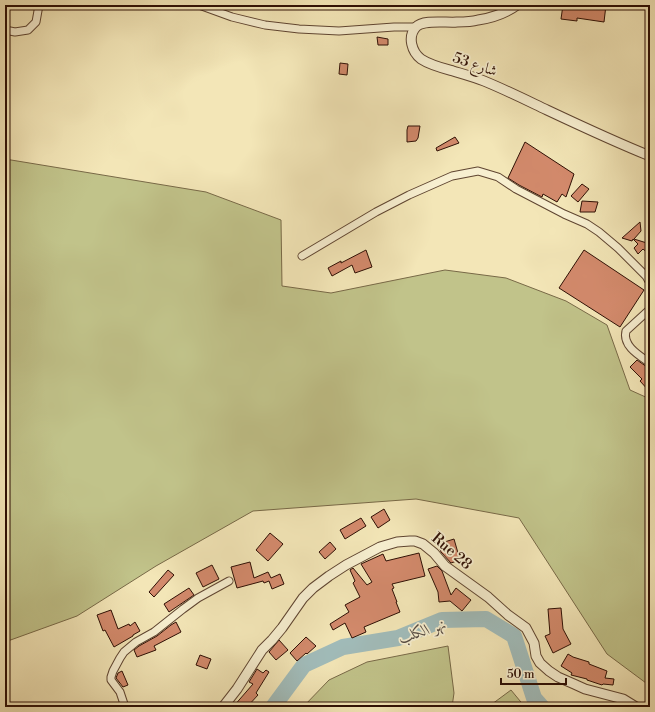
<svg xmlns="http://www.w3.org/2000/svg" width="655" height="712" viewBox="0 0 655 712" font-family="'Libre Bodoni',Amiri,serif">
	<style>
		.green { fill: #c1c38a; stroke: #786947 }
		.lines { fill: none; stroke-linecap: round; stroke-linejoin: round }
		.river { stroke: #a1bcba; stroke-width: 16 }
		.building { fill: #d38a6c; stroke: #2e0f04 }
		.minor-casing { stroke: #5f4531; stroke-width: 9 }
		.tertiary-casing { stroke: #5f4531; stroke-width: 11 }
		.minor { stroke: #f7efd0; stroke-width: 7 }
		.tertiary { stroke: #f7efd0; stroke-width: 9 }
		.labels { text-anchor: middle; stroke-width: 3.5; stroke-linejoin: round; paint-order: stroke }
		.street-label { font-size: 15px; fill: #2e0f04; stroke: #f7efd0 }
		.water-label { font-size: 16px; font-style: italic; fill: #564c44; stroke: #f7efd0 }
	</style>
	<rect width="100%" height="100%" fill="#f3e6b7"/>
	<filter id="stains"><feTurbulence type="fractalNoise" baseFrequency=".005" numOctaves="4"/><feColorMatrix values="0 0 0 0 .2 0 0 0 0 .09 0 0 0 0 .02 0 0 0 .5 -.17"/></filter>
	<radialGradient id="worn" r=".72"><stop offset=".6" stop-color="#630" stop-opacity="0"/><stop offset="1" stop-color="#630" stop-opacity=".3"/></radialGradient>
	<g class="green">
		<path d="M5 159 206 192 281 220 282 286 331 293 445 270 506 278 566 301 607 325 630 390 650 399V686L607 654 519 518 416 499 253 511 156 566 77 616 5 642Z"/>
		<path d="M448 646 454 693 452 707H303L329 680 367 662Z"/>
		<path d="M511 690 525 707H488Z"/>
	</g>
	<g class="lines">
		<path class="river" d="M273 707 304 665 343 647 398 638 442 620 486 619 514 636 534 698 542 707"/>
	</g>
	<g class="building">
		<path d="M563 5H606L604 22 577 18V21L561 19Z"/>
		<path d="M377 37 388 39V45H378Z"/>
		<path d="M340 63 348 64 347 75 339 74Z"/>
		<path d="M408 126H420L418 138 416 141 407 142V130Z"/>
		<path d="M455 137 459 143 437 151 436 148Z"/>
		<path d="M525 142 574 174 566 197 562 194 557 202 543 194 542 197 519 185 508 178Z"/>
		<path d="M582 184 589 189 578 202 571 196Z"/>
		<path d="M582 201 598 202 595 212H580Z"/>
		<path d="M640 222 641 231 634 239 650 244V255L643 249 638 254 634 248 638 244 633 239 632 241 622 238Z"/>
		<path d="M366 250 372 267 355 273 352 265 332 276 328 268 341 261V263Z"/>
		<path d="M584 250 644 290 620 327 559 288Z"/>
		<path d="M637 360 647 367 650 368V392L640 381 642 379 630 367Z"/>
		<path d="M384 509 390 520 378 528 371 517Z"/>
		<path d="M361 518 366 526 345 539 340 530Z"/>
		<path d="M270 533 283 544 268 561 256 550Z"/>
		<path d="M454 539 460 560 451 563 441 552 438 544Z"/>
		<path d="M330 542 336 549 325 559 319 552Z"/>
		<path d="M419 553 425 576 392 584 394 588 392 589 397 602H396L400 612 364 627 366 632 352 638 345 623 333 630 330 624 349 612 345 605 360 597 353 583 355 581 350 570 353 568 367 585 372 582 361 564 383 554 386 561Z"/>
		<path d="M250 562 254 578 268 572 271 578 280 574 284 584 272 589 269 581 264 583 263 581 237 588 231 567Z"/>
		<path d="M212 565 219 579 203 587 196 573Z"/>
		<path d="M437 566 442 571 451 595 456 588 471 600 462 611 450 601 439 602 438 592 428 569Z"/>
		<path d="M168 570 174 575 154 597 149 592Z"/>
		<path d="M189 588 194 595 169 612 164 604Z"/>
		<path d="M561 608 563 629 571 644 553 653 545 636 550 634 548 609Z"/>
		<path d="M111 610 118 629 129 624 130 626 135 622 140 631 133 635V636L114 647 105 630 103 631 97 615Z"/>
		<path d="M176 622 181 632 154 646 156 650 137 657 134 650 139 646 157 636 171 625Z"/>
		<path d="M306 637 316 646 307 654 306 653 297 661 290 653Z"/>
		<path d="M279 640 288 650 276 660 269 652Z"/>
		<path d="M568 654 573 657 589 662V664L607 671 605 678 614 679 613 685 603 684 602 685 587 680V679L571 675 572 673 561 666Z"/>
		<path d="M200 655 211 659 207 669 196 665Z"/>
		<path d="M257 669 263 673 266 670 269 672 256 693 258 695 247 707H233L253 684 249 682Z"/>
		<path d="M122 671 128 685 123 687 116 678 118 673Z"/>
	</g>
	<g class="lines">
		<g class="minor-casing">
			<g id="minor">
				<path d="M199 5 232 17 265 25 299 29 339 31 394 27H415"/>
				<path d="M5 30 15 32 28 30 36 22 39 5"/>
				<path d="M302 256 376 212 409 195 452 176 478 171 498 177 516 189 564 214 587 224 599 232 618 248 646 276 650 283"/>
				<path d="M650 309 626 331C622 346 640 356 650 363"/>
				<path d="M125 707 120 692 111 680V677L113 671 120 658 124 652 136 642 154 632 183 609 198 598 229 581"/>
			</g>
		</g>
		<g class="tertiary-casing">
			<g id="tertiary">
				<path d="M517 5C506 13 492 18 478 20 471 22 464 22 457 22 447 23 423 19 416 27 407 37 412 52 421 59 430 65 442 68 453 71 463 74 474 77 484 81 506 90 526 100 547 110 581 126 615 142 650 156"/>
				<path d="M223 707 237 689 262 650 272 640 282 628 303 598 313 588 329 576 346 565 380 547 397 542 410 541H415L423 544 434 553 445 566 488 597 508 615 526 628 534 643 536 656 540 663 549 671 558 677 574 684 585 689 623 699 636 707"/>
			</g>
		</g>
		<use href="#minor" class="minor"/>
		<use href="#tertiary" class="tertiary"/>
	</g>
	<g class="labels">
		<g class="street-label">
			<text transform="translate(475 64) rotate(19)" y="5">شارع 53</text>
			<text transform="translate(452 551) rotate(40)" y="5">Rue 28</text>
		</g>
		<g class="water-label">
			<text transform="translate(422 630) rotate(-18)" y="6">نهر الكلب</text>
		</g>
	</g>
	<rect width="655" height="712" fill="none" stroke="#f3e6b7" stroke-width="20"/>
	<rect x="6" y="6" width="643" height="700" fill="none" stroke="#2e0f04" stroke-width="2"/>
	<rect x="10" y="10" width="635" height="692" fill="none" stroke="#2e0f04"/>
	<path d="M501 678v6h65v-6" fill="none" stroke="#2e0f04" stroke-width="2"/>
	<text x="507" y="678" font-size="12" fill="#2e0f04" stroke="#f7efd0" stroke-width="3" paint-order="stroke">50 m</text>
	<rect width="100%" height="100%" filter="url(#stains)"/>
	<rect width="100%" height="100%" fill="url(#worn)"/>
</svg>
